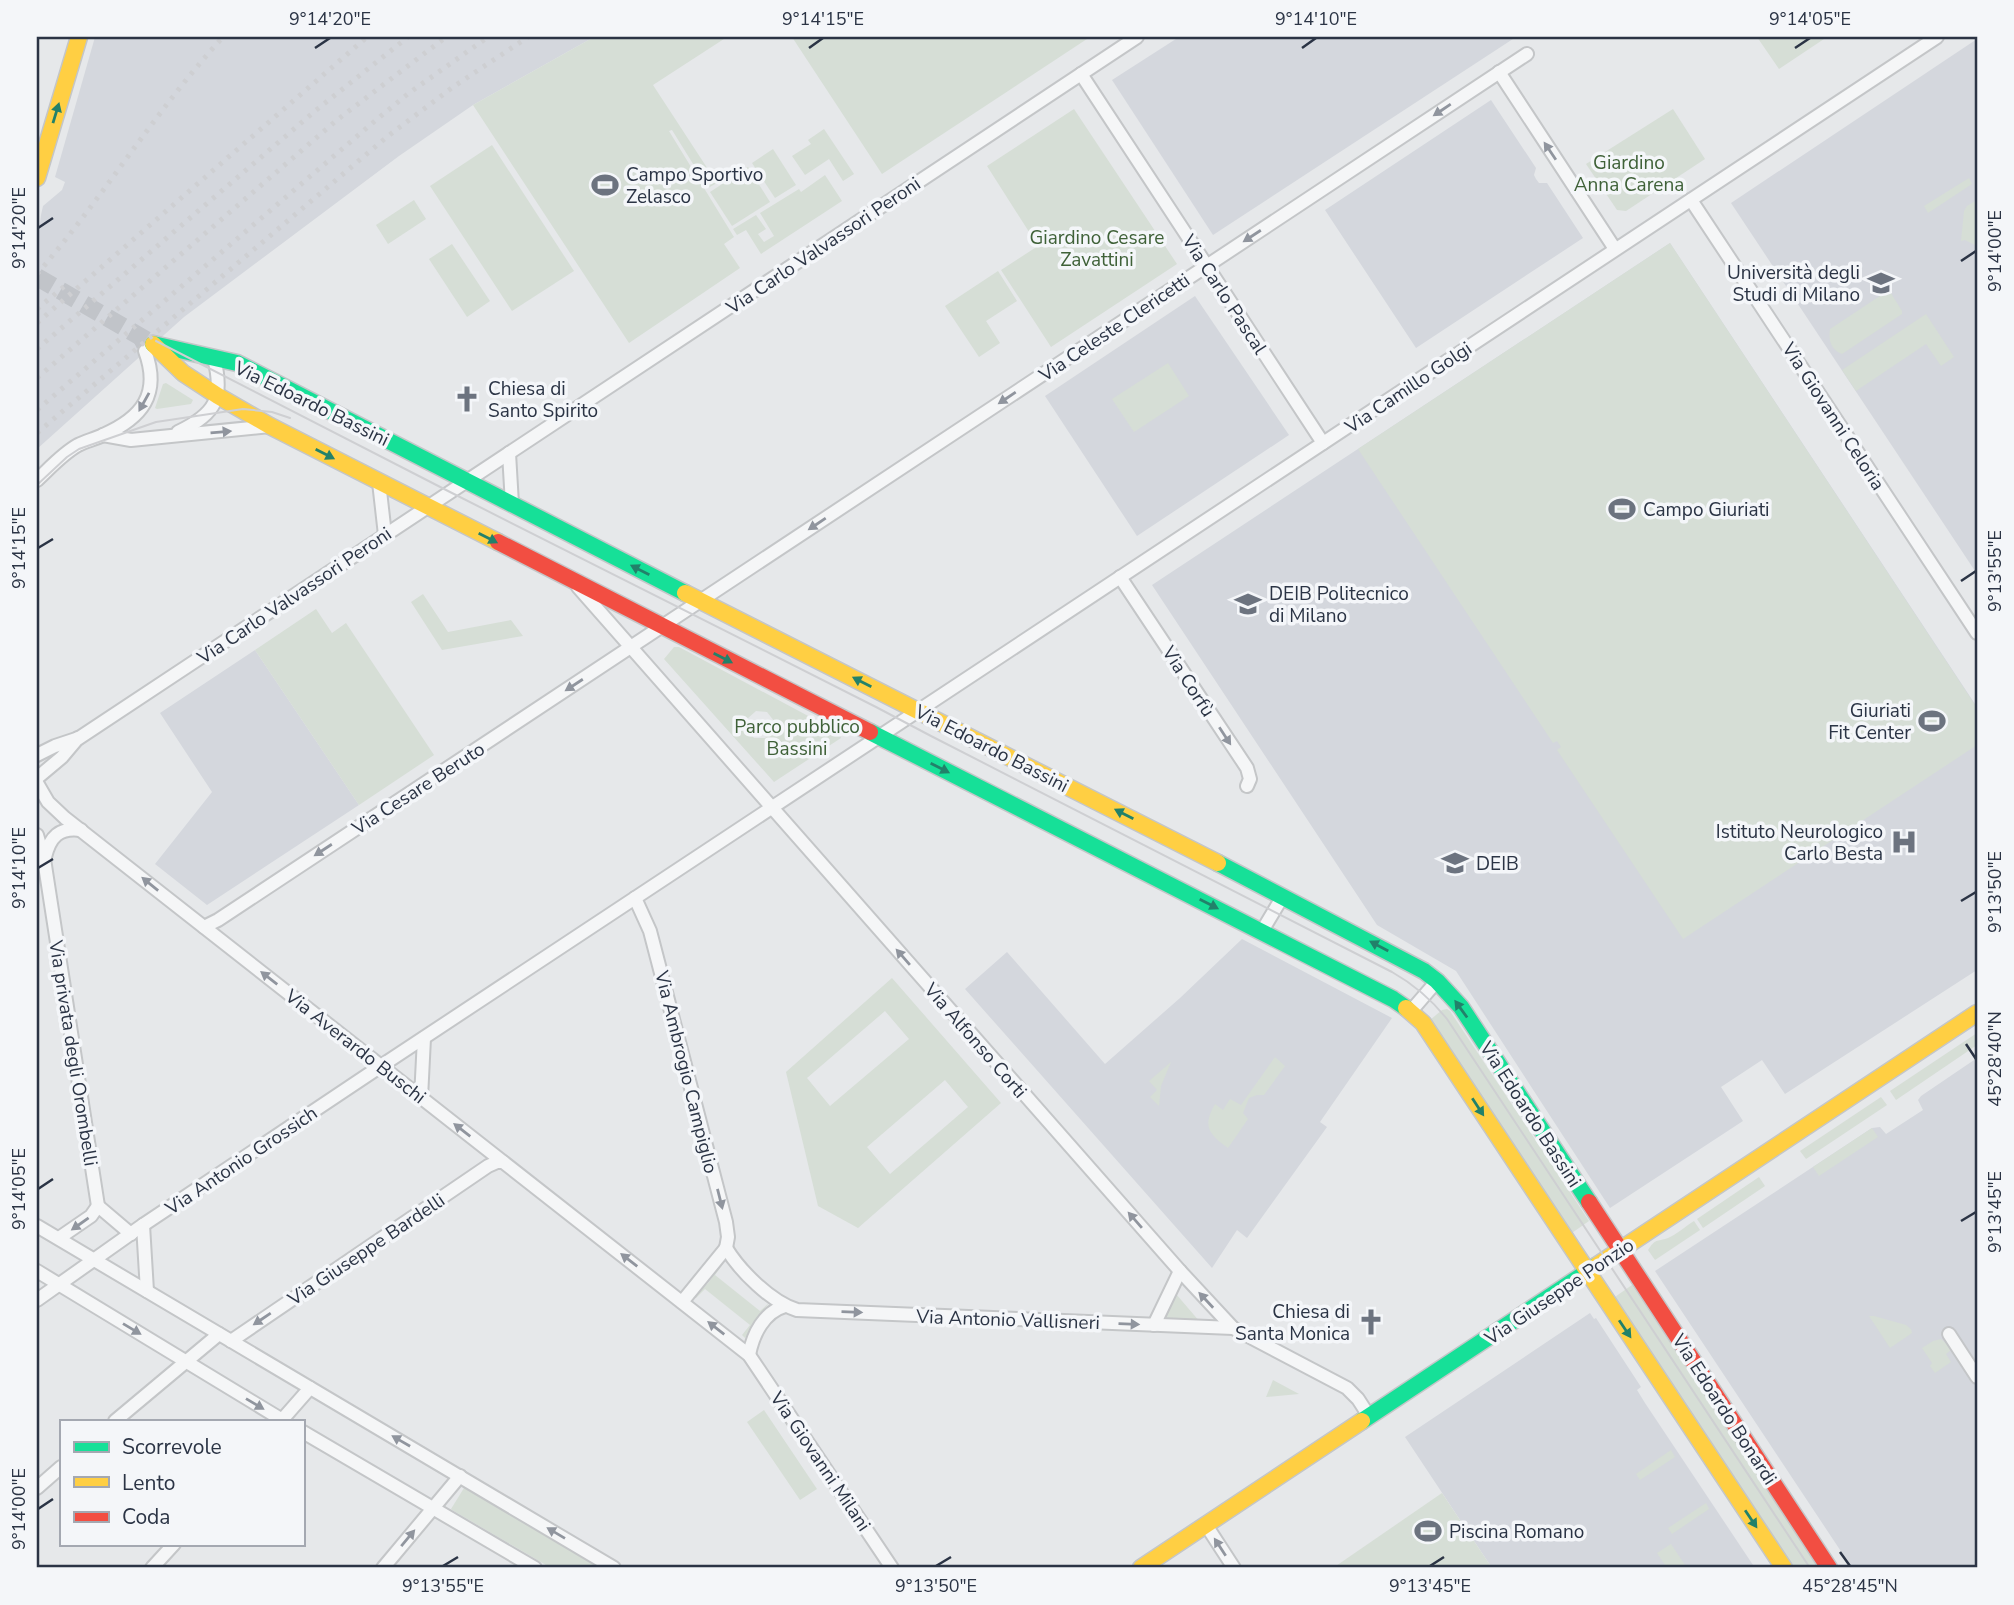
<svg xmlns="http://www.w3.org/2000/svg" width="2014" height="1605" viewBox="0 0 2014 1605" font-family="'Nunito Sans',sans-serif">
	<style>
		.built { fill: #d4d7dd }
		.green { fill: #d6ded6; fill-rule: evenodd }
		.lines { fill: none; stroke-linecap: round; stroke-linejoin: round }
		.street-tunnel { stroke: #c1c4c9; stroke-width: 12; stroke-dasharray: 12 6; stroke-linecap: butt }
		.secondary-tunnel { stroke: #c1c4c9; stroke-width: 18; stroke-dasharray: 18 9; stroke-linecap: butt }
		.street-casing { stroke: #c4c6c8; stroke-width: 16 }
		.fast-casing { stroke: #c4c6c8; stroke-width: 19 }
		.slow-casing { stroke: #c4c6c8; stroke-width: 19 }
		.jam-casing { stroke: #c4c6c8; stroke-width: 19 }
		.street { stroke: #f5f6f7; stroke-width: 12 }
		.fast { stroke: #16e098; stroke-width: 16 }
		.slow { stroke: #ffcf43; stroke-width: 16 }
		.jam { stroke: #f24e42; stroke-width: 16 }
		.tram { stroke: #cecfd2; stroke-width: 2 }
		.rail { stroke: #cecfd2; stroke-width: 5; stroke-dasharray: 3.5 7; stroke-linecap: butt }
		.oneway { fill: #90959e }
		.oneway2 { fill: #22816a }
		.ticks { fill: none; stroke: #2b3445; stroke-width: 2.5 }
		.labels { text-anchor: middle; stroke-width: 7; stroke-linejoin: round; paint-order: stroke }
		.park-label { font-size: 19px; fill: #3f6138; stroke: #f4f6f9 }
		.poi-label { font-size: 19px; fill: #2b3445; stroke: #f4f6f9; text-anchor: start }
		.street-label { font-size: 19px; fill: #2b3445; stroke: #f4f6f9 }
		.neatline { fill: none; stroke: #2b3445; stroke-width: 2.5 }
		.ticks-label { font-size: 18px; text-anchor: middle; fill: #2b3445 }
	</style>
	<rect width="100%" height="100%" fill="#e6e8ea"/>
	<g class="built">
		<path d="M95 37H594L473 105 399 156 184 317 37 449V247L41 215 43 206 62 190 65 182 55 177Z"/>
		<path d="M1179 37H1516L1213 235 1112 80Z"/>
		<path d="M1977 39V574L1731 203Z"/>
		<path d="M1491 100 1536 168 1534 175 1536 179 1539 183H1547L1583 238 1416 348 1325 210Z"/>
		<path d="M1670 243 1977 707V970L1785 1094 1762 1060 1721 1087 1743 1121 1610 1208 1456 971 1377 925 1152 585Z"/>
		<path d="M1195 296 1289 435 1137 536 1045 396Z"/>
		<path d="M255 650 359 805 207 905 155 864 212 792 160 713Z"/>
		<path d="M1242 939 1392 1018 1320 1122 1327 1127 1247 1238 1237 1230 1212 1268 965 989 1007 952 1105 1064 1180 998Z"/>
		<path d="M1977 1058V1568H1852L1655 1271 1872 1128 1880 1127 1886 1134 1923 1110 1918 1100 1921 1096Z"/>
		<path d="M1590 1313 1594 1319 1596 1318 1641 1387 1637 1390 1645 1403 1755 1568H1492L1405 1437Z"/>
	</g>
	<g class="green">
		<path d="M594 37H727L653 85 717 183 708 188 672 130 669 131 734 237 724 244 740 268 629 343 473 105Z"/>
		<path d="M792 37H1090L882 174Z"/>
		<path d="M1757 37H1827L1779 69Z"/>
		<path d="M1074 109 1177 264 1051 347 1001 270 1038 246 987 166Z"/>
		<path d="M1673 109 1705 159 1626 211 1617 210 1586 164Z"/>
		<path d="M824 129 854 174 843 181 829 159 805 175 792 156 811 144 808 140Z"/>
		<path d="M492 145 574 271 512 311 430 186Z"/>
		<path d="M773 149 796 185 775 198 752 163Z"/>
		<path d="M748 167 770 202 732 226 710 192Z"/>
		<path d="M825 175 842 201 761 254 746 230 737 235 733 229 756 215 766 229 758 234 764 242 774 236 760 213 799 189 801 192Z"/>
		<path d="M1969 178 1972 184 1928 213 1924 206Z"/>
		<path d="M414 200 426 219 388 244 376 225Z"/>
		<path d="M1977 200V246L1965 240 1961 241 1964 211 1967 206Z"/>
		<path d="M1670 243 1977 708V745L1683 939 1557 750 1561 747 1557 741 1553 743 1358 449Z"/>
		<path d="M452 244 490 301 467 317 429 259Z"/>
		<path d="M998 271 1017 301 986 321 1000 343 979 357 945 306Z"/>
		<path d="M1889 290 1902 311V314L1842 354C1831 350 1828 340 1830 329Z"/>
		<path d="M1926 314 1954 357 1941 366 1926 344 1856 391 1842 370Z"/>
		<path d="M1168 363 1189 396 1134 432 1112 399Z"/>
		<path d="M166 383 193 400 191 404 157 409 155 408 163 384Z"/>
		<path d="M423 594 448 632 511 620 523 636 442 650 411 602Z"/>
		<path d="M316 609 332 633 346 623 434 755 359 805 255 650Z"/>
		<path d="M674 647H679L840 733 841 738 774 782 664 659ZM756 711 767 712 774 721 772 733 765 738H754L747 729V719Z"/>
		<path d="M892 978 1001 1103 858 1228 818 1206 786 1072ZM885 1011 909 1039 830 1106 807 1078ZM945 1080 968 1107 890 1174 867 1147Z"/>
		<path d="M1447 1009 1450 1011 1589 1221 1569 1235 1430 1020 1442 1010Z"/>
		<path d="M1977 1033V1045L1896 1100 1890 1091Z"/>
		<path d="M1275 1057 1285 1066 1264 1095H1257L1249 1098 1243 1113 1248 1119 1228 1148C1209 1134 1202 1127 1215 1104L1223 1110 1230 1099 1241 1105Z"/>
		<path d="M1171 1062 1161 1086 1159 1106 1150 1097 1157 1090 1149 1081Z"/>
		<path d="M1881 1097 1887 1105 1806 1159 1800 1151Z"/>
		<path d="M1872 1128 1878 1137 1819 1176 1813 1167Z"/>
		<path d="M1759 1177 1765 1186 1703 1228 1697 1219Z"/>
		<path d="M1694 1221 1700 1230 1655 1260 1648 1250C1656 1238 1656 1242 1668 1238 1676 1235 1686 1226 1694 1221Z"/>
		<path d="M722 1263 723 1264 715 1275 760 1311 770 1302 756 1319 745 1338 742 1335 750 1325 705 1289 696 1298 694 1297 709 1282Z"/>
		<path d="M1632 1285 1819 1568H1790L1612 1299Z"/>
		<path d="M1176 1294 1200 1322 1164 1321Z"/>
		<path d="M1869 1316H1874L1906 1325 1911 1329 1912 1333 1890 1348Z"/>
		<path d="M1941 1339 1952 1349 1946 1354 1951 1362 1935 1373 1930 1366 1932 1363 1922 1348 1933 1341Z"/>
		<path d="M1273 1380 1299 1394 1266 1397Z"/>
		<path d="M764 1410 817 1489 800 1500 747 1422Z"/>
		<path d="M1671 1450 1675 1457 1640 1480 1636 1474Z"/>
		<path d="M464 1488 466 1489 601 1568H551L452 1510 451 1509Z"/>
		<path d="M1442 1493 1492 1568H1333Z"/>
		<path d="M1706 1503 1709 1509 1672 1534 1668 1528Z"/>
		<path d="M1671 1544 1687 1568H1667L1657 1553Z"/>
	</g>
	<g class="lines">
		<path class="street-tunnel" d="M137 335 145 351"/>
		<path class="secondary-tunnel" d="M37 277 153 344"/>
		<g class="street-casing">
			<g id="street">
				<path d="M1499 72 1615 249"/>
				<path d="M1081 74 1323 443"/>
				<path d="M1691 200 1977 633"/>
				<path d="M178 432C216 414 224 398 214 358"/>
				<path d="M103 435 131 440 270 426"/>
				<path d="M509 453 512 504"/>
				<path d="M37 480C50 468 62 454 78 445 86 441 95 439 103 435 142 418 161 394 145 351"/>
				<path d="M379 482 385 535"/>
				<path d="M1120 577 1247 768 1250 779 1247 786"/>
				<path d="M578 587 1180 1271 1233 1328 1347 1388 1358 1399 1369 1416"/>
				<path d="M37 755 55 746 79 738 1137 37"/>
				<path d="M37 778 62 757 78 738"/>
				<path d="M37 783 48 802 65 818 749 1355 892 1568"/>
				<path d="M37 835 44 859 98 1206"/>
				<path d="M45 857C50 837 59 827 81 830"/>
				<path d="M635 898 650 931 726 1222 728 1237 726 1248"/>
				<path d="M204 927 218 920 1527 54"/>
				<path d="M1262 931 1283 896"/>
				<path d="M1411 1011 1437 981"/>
				<path d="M421 1098 424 1038"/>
				<path d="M98 1206 131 1234"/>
				<path d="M143 1225 147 1291"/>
				<path d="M37 1226 614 1568"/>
				<path d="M59 1238 91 1216 98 1206"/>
				<path d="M726 1248C740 1271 771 1302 797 1310L1233 1328"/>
				<path d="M37 1271 284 1421"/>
				<path d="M37 1300 143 1225 381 1066 1937 37"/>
				<path d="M682 1302 726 1248"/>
				<path d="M1154 1325 1180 1271"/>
				<path d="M1949 1334 1977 1377"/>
				<path d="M231 1341 488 1166 497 1162H503"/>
				<path d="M749 1355C753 1334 764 1312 785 1306"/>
				<path d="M115 1421 219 1334"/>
				<path d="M281 1421 310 1388"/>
				<path d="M303 1432 535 1568"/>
				<path d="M37 1488 61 1467"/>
				<path d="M1206 1525 1234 1568"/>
				<path d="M152 1568 174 1544"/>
				<path d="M383 1568 460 1476"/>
			</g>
		</g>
		<g class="fast-casing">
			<g id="fast">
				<path d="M153 344 237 363 685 593"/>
				<path d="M870 732 1393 999 1406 1008"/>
				<path d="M1218 863 1424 971 1437 981 1461 1007 1589 1202"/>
				<path d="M1362 1421 1596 1266"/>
			</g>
		</g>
		<g class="slow-casing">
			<g id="slow">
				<path d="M37 178 79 37"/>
				<path d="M153 344 183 373 218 396 270 426 498 542"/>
				<path d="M685 593 1218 863"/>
				<path d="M1406 1008 1423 1023 1784 1568"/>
				<path d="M1596 1266 1977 1013"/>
				<path d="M1141 1568 1362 1421"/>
			</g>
		</g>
		<g class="jam-casing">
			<g id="jam">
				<path d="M498 542 870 732"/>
				<path d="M1589 1202 1829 1568"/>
			</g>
		</g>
		<use href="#street" class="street"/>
		<use href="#fast" class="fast"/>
		<use href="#slow" class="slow"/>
		<use href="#jam" class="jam"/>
		<g class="tram">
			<path d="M156 341 450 492 876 707 931 736 1392 972C1415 985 1431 999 1447 1019L1810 1568"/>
			<path d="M37 485 67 457 79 449 156 422 243 409 272 412 290 418"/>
		</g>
		<g class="rail">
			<path d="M37 274C103 198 155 111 223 37"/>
			<path d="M37 309 67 284"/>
			<path d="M37 323 367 37"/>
			<path d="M37 349 315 111 408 37"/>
			<path d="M37 378 337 120 446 37"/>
			<path d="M37 410 376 120 409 93 488 37"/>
			<path d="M37 433 388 136 453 87 528 37"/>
		</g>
	</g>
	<defs><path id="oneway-solid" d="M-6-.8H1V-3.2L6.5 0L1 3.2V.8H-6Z" transform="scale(1.75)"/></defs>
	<g class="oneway">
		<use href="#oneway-solid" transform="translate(1442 110) rotate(146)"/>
		<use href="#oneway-solid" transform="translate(1550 151) rotate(-124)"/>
		<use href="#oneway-solid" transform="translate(1252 236) rotate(147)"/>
		<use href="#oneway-solid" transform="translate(1007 398) rotate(146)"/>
		<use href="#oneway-solid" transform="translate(144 402) rotate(119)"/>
		<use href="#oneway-solid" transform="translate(221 432) rotate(-5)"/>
		<use href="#oneway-solid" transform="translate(817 524) rotate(146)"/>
		<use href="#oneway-solid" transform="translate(574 685) rotate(147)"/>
		<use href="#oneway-solid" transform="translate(1225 736) rotate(57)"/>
		<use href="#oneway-solid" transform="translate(323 850) rotate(147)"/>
		<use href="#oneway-solid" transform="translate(150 884) rotate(-141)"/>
		<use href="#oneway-solid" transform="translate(903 957) rotate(-131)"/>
		<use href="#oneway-solid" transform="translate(269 978) rotate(-142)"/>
		<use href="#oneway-solid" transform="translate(462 1130) rotate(-142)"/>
		<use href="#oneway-solid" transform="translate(720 1199) rotate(76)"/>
		<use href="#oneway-solid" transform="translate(1135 1220) rotate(-131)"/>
		<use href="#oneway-solid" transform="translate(80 1224) rotate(145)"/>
		<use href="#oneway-solid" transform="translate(629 1260) rotate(-142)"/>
		<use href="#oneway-solid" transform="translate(1206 1300) rotate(-133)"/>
		<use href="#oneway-solid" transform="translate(852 1312) rotate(2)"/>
		<use href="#oneway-solid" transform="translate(262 1319) rotate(146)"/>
		<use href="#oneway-solid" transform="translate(1129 1324) rotate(2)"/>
		<use href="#oneway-solid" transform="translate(716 1328) rotate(-142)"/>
		<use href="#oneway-solid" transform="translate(132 1329) rotate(31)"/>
		<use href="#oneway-solid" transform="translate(255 1404) rotate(31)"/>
		<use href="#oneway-solid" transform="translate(401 1441) rotate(-150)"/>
		<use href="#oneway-solid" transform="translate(556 1533) rotate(-149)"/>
		<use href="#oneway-solid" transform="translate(408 1538) rotate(-50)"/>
		<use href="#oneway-solid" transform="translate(1220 1547) rotate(-123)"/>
	</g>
	<g class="oneway2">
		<use href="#oneway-solid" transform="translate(56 113) rotate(-73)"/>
		<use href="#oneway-solid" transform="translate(325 454) rotate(27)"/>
		<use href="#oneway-solid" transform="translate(488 538) rotate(27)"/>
		<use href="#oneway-solid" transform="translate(640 570) rotate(-153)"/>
		<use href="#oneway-solid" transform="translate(723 658) rotate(27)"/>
		<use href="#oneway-solid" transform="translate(862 682) rotate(-153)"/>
		<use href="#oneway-solid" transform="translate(940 768) rotate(27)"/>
		<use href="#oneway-solid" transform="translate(1124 814) rotate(-153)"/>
		<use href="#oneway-solid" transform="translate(1209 904) rotate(27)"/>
		<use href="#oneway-solid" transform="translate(1379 946) rotate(-152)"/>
		<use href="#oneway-solid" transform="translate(1461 1009) rotate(-126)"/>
		<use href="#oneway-solid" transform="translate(1478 1107) rotate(57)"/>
		<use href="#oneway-solid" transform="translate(1625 1329) rotate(56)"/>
		<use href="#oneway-solid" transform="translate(1751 1519) rotate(56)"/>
	</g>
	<path class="ticks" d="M315 48 330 38M809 48 823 38M1302 48 1316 38M1795 48 1810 38M38 228 53 218M1961 261 1976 251M38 548 53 539M1961 581 1976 571M38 868 53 859M1961 901 1976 892M1966 1044 1976 1059M38 1189 53 1179M1961 1221 1976 1212M38 1509 53 1499M1840 1552 1850 1566M443 1566 458 1557M936 1566 951 1557M1430 1566 1444 1557"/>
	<defs>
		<g id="stadium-bare" transform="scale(2.1)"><path d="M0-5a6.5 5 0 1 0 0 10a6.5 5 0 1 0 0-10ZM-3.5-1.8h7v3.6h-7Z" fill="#6c737f" stroke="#f4f6f9" stroke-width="2.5" paint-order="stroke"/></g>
		<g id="university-bare" transform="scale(2.1)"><path d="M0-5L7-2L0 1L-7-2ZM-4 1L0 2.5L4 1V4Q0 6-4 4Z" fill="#6c737f" stroke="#f4f6f9" stroke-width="2.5" paint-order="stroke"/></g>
		<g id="church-bare" transform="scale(2.1)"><path d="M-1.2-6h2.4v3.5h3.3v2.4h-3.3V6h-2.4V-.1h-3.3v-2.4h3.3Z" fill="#6c737f" stroke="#f4f6f9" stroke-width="2.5" paint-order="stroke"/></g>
		<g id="hospital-bare" transform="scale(2.1)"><path d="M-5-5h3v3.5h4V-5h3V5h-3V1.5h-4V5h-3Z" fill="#6c737f" stroke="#f4f6f9" stroke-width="2.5" paint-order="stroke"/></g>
	</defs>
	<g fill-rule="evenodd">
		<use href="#stadium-bare" x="605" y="185"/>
		<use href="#university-bare" x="1881" y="283"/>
		<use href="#church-bare" x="467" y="399"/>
		<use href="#stadium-bare" x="1622" y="509"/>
		<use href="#university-bare" x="1248" y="604"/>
		<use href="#stadium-bare" x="1932" y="721"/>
		<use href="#hospital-bare" x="1904" y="842"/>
		<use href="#university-bare" x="1455" y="863"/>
		<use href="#church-bare" x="1371" y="1322"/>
		<use href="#stadium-bare" x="1428" y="1531"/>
	</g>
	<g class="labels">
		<g class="park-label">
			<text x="1629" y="169">Giardino<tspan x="1629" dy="22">Anna Carena</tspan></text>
			<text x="1097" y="244">Giardino Cesare<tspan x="1097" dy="22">Zavattini</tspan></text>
			<text x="797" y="733">Parco pubblico<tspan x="797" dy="22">Bassini</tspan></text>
		</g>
		<g class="poi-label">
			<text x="626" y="181">Campo Sportivo<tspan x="626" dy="22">Zelasco</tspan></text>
			<text x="1860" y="279" text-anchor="end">Università degli<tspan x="1860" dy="22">Studi di Milano</tspan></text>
			<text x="488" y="395">Chiesa di<tspan x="488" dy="22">Santo Spirito</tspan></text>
			<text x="1643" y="516">Campo Giuriati</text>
			<text x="1269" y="600">DEIB Politecnico<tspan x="1269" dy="22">di Milano</tspan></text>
			<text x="1911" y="717" text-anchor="end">Giuriati<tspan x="1911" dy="22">Fit Center</tspan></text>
			<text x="1883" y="838" text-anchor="end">Istituto Neurologico<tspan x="1883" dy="22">Carlo Besta</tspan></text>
			<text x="1476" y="870">DEIB</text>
			<text x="1350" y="1318" text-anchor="end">Chiesa di<tspan x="1350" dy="22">Santa Monica</tspan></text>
			<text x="1449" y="1538">Piscina Romano</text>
		</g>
		<g class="street-label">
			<text transform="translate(823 245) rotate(-34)" y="7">Via Carlo Valvassori Peroni</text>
			<text transform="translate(1225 294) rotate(57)" y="7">Via Carlo Pascal</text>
			<text transform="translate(1114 327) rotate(-34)" y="7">Via Celeste Clericetti</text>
			<text transform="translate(1408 387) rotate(-34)" y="7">Via Camillo Golgi</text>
			<text transform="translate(312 403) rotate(26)" y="7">Via Edoardo Bassini</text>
			<text transform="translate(1834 416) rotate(57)" y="7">Via Giovanni Celoria</text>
			<text transform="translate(294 595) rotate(-34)" y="7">Via Carlo Valvassori Peroni</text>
			<text transform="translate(1189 681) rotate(57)" y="7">Via Corfù</text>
			<text transform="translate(992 748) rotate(27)" y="7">Via Edoardo Bassini</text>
			<text transform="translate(418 788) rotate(-33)" y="7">Via Cesare Beruto</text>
			<text transform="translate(976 1040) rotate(49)" y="7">Via Alfonso Corti</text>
			<text transform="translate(356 1046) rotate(38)" y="7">Via Averardo Buschi</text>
			<text transform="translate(74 1053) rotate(81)" y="7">Via privata degli Orombelli</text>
			<text transform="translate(687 1072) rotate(76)" y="7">Via Ambrogio Campiglio</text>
			<text transform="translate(1531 1114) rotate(57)" y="7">Via Edoardo Bassini</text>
			<text transform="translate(241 1160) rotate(-34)" y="7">Via Antonio Grossich</text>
			<text transform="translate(366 1249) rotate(-34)" y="7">Via Giuseppe Bardelli</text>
			<text transform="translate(1559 1291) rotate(-34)" y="7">Via Giuseppe Ponzio</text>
			<text transform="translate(1008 1319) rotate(2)" y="7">Via Antonio Vallisneri</text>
			<text transform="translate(1725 1409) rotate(57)" y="7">Via Edoardo Bonardi</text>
			<text transform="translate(821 1461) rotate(56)" y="7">Via Giovanni Milani</text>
		</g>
	</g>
	<rect width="2014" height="1605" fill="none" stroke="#f4f6f9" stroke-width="77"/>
	<rect x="60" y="1420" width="245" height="126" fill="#f4f6f9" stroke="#a4a8b1" stroke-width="2"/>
	<rect x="74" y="1442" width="35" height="10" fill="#16e098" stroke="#a4a8b1" stroke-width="2"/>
	<text x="122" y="1454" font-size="21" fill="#2b3445">Scorrevole</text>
	<rect x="74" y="1477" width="35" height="10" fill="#ffcf43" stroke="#a4a8b1" stroke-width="2"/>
	<text x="122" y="1490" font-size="21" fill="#2b3445">Lento</text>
	<rect x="74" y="1512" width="35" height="10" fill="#f24e42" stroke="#a4a8b1" stroke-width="2"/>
	<text x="122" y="1524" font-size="21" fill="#2b3445">Coda</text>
	<rect x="38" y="38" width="1938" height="1528" class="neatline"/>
	<g class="ticks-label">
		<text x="330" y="25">9°14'20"E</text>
		<text x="823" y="25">9°14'15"E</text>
		<text x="1316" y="25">9°14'10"E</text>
		<text x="1810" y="25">9°14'05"E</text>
		<text transform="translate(19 228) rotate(-90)" y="6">9°14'20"E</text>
		<text transform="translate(1995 251) rotate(-90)" y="6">9°14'00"E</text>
		<text transform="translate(19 548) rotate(-90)" y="6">9°14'15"E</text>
		<text transform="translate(1995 571) rotate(-90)" y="6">9°13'55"E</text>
		<text transform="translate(19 868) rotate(-90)" y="6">9°14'10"E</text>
		<text transform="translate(1995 892) rotate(-90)" y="6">9°13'50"E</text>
		<text transform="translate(1995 1059) rotate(-90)" y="6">45°28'40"N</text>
		<text transform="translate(19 1189) rotate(-90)" y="6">9°14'05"E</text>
		<text transform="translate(1995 1212) rotate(-90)" y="6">9°13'45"E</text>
		<text transform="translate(19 1509) rotate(-90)" y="6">9°14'00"E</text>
		<text x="443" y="1592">9°13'55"E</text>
		<text x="936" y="1592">9°13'50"E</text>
		<text x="1430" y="1592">9°13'45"E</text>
		<text x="1850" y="1592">45°28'45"N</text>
	</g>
</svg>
